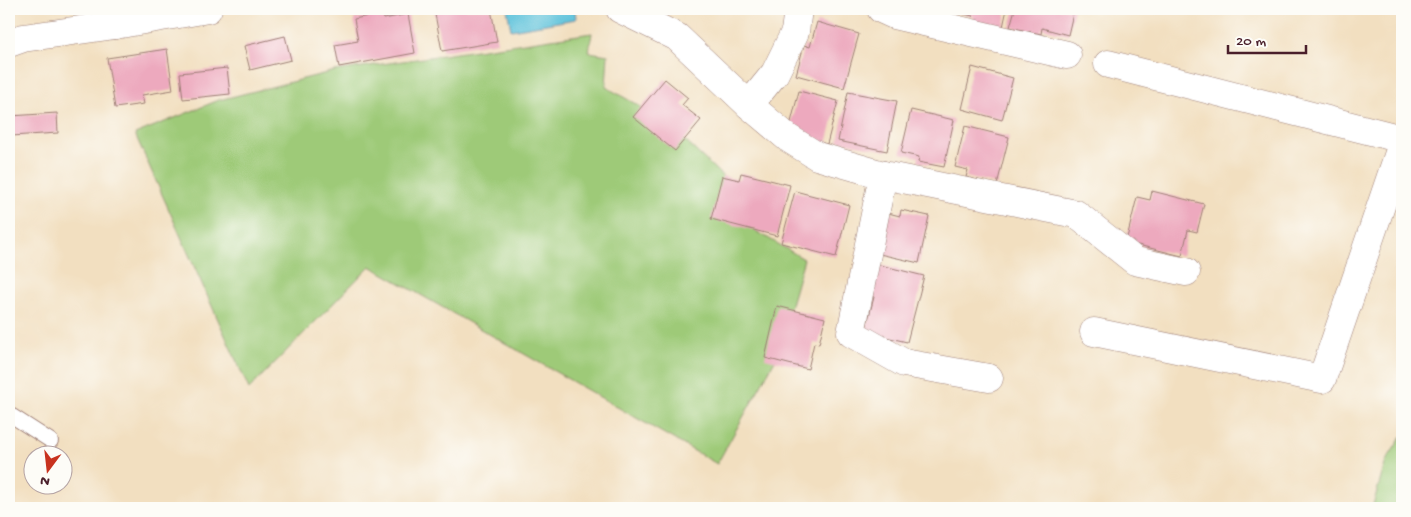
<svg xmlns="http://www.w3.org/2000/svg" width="1411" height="517" viewBox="0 0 1411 517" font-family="'Gochi Hand',sans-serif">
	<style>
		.green { fill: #9eca78; stroke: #747452 }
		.water { fill: #5dc2db; stroke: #547083 }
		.building { fill: #eda9be }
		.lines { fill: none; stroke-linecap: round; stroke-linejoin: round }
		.service-casing { stroke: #9e7f76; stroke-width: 16 }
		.minor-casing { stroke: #9e7f76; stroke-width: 29 }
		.service { stroke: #fff; stroke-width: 14 }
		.minor { stroke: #fff; stroke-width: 28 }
	</style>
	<rect width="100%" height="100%" fill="#fdfcf7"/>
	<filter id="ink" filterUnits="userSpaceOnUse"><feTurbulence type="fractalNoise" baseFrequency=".02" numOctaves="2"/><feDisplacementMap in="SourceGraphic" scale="10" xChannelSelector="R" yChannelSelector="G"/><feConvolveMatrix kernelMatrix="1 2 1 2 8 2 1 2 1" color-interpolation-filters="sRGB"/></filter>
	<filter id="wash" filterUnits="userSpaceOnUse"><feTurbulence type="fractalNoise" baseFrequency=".0096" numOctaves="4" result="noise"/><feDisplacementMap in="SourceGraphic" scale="20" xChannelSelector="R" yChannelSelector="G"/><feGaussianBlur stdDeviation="1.12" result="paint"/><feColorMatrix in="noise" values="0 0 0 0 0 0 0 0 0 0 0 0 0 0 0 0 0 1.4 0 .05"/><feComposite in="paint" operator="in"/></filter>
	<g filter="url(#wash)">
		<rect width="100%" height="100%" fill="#f2dfc0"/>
		<g class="green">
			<path d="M592 33 589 52 608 55 606 87 662 119 736 189 737 220 804 259 775 360 717 464 370 266 249 389 135 134 219 100 335 71Z"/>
			<path d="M1402 436V508H1372L1386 461Z"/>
		</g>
		<path class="water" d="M507 9H575L576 19 511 30Z"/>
		<g id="blocks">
			<g class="building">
				<path d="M434 9H491L497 42 442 51Z"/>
				<path d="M955 9H1007L1003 27 971 21 973 16 954 12Z"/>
				<path d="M1015 9H1074L1068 35 1042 28 1041 34 1010 27Z"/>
				<path d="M382 13 384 19 408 14 415 53 339 67 335 45 358 41 354 19Z"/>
				<path d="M817 22 859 34 844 88 796 75 804 45 810 47Z"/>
				<path d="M285 36 291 60 250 70 244 46Z"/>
				<path d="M167 49 173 90 142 95 144 104 115 108 107 58Z"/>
				<path d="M972 67 1013 78 1002 120 962 109Z"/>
				<path d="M227 68 230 94 183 99 180 73Z"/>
				<path d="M665 79 688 98 682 105 701 120 675 151 633 117Z"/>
				<path d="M799 91 838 101 827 144 788 134Z"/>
				<path d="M848 92 897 101 887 151 838 141Z"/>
				<path d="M911 110 954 120 944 167 918 162 919 157 901 153Z"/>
				<path d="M57 113 58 133 11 136 10 116Z"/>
				<path d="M965 126 1009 137 997 185 966 177 968 170 955 167Z"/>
				<path d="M741 173 790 185 777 236 711 219 722 176 739 180Z"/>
				<path d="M795 191 849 205 836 257 781 243Z"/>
				<path d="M1152 191 1204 204 1197 232 1188 230 1182 256 1126 242 1137 197 1150 200Z"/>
				<path d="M901 210 929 216 919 263 875 253 884 212 900 216Z"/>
				<path d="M876 264 924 276 907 342 865 332 874 297 867 295Z"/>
				<path d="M777 306 825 318 819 344 814 343 808 369 765 358Z"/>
			</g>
		</g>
	</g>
	<g filter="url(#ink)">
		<use href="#blocks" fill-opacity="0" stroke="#9e7f76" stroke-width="1"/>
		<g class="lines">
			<g class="service-casing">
				<path id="service" d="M9 414 51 441"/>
			</g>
			<g class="minor-casing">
				<g id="minor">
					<path d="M620 9 677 37 749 105 788 138 817 156 883 175 1076 214 1135 261 1186 272"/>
					<path d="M881 9 894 15 1067 55"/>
					<path d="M115 25 208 9"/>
					<path d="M9 43 23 38 115 25 131 9"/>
					<path d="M1108 64 1402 139"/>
					<path d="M749 105 775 73 795 32 798 9"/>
					<path d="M883 175 851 333 904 363 989 378"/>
					<path d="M1094 332 1322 379 1402 144"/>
				</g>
			</g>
			<use href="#service" class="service"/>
			<use href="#minor" class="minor"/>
		</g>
	</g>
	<rect width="1411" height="517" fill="none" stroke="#fdfcf7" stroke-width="30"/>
	<g transform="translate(48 470) rotate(195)"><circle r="24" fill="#fdfcf7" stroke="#b5a4a5"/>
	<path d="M0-4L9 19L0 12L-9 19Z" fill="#c8321e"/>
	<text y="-8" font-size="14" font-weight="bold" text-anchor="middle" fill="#4a1f2b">N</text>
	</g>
	<path d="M1228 45v8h78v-8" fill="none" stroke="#4a1f2b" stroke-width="2.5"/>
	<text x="1236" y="45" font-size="15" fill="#4a1f2b" stroke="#fdfcf7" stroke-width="4" paint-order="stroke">20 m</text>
</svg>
